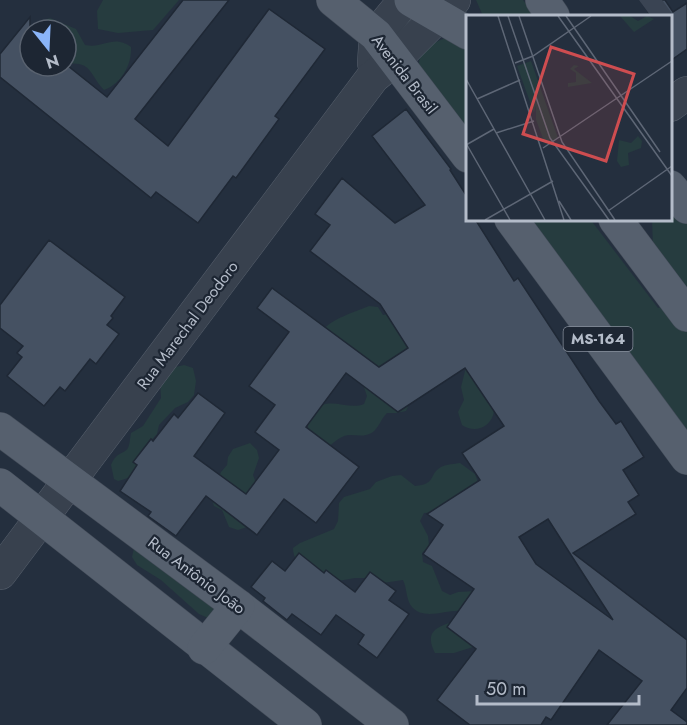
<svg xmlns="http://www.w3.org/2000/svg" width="687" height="725" viewBox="0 0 687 725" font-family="Jost,sans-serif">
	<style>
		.green { fill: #263c3f }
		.building { fill: #455162; stroke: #1f2835; stroke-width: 1.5; fill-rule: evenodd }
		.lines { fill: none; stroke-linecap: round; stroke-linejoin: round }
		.minor-tunnel { stroke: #3a4453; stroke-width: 33; stroke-dasharray: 33 16; stroke-linecap: butt }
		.minor-casing { stroke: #565f6c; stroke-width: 34 }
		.major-casing { stroke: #414a57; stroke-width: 34 }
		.minor { stroke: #38414e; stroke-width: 33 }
		.major { stroke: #56606e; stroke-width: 33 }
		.labels { text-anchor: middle; stroke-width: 4.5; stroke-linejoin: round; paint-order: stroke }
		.shield { fill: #1d2633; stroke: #878f9c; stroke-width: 1.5 }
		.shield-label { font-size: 15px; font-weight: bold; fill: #b4bcc9 }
		.street-label { font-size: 16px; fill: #b4bcc9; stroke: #1d2633 }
		.inset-road { fill: none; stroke: #5e6776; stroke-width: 1.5 }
		.view { fill: #ce4d50; fill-opacity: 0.15; stroke: #ce4d50; stroke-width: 3 }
		.inset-edge { fill: none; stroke: #b4bcc9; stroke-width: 3 }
	</style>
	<rect width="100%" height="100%" fill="#242f3e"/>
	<g class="green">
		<path d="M103 0H179L153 30 118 33 98 29 97 11Z"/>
		<path d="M476 0H523L535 16H483Z"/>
		<path d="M50 18 76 29 85 45C104 49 113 34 131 47 132 65 121 84 104 90 89 74 92 61 66 64V30H31L41 21Z"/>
		<path d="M468 32V136L419 66C418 43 450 36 468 32Z"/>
		<path d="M671 199 687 221V293L653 247 652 219H670Z"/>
		<path d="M529 219H590L658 308 669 304 687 306V433Z"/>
		<path d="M369 306 378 307 383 315 409 310 410 402 406 411 396 413H387C381 419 379 427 373 432 363 439 354 433 344 436 339 438 333 443 328 447L308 433V415C311 412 316 408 320 406 334 399 350 410 364 404L367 396 364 387 321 332C332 318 353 313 369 306Z"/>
		<path d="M184 365 193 368 196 381 194 395 188 402 175 408 159 425 157 434 144 448C142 470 141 475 118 481L114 479 111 465C117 451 123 455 128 448 130 444 130 437 131 433L143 426 161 398 160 379 167 369Z"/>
		<path d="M466 367 494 411C492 427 475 434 462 425L458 412 464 400 461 387Z"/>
		<path d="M250 443 257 450 259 458 253 475 256 483 247 527 238 530 229 527 222 510 214 506 211 497 221 472 227 465 228 457 233 449Z"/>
		<path d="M460 463 475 474 480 488 443 512 424 513 420 521 428 536 429 546 422 553 423 562 432 566 442 591 450 595 458 592 476 591V638L473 647 454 653H435C422 628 442 626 461 619L462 611C447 609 424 621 412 607 406 600 407 588 403 580L383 583 365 578H355L327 583C313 574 293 567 293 548L300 543 334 529 338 521 339 503 344 497 370 489 376 482 392 476 401 475 415 486C437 484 428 475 441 467 447 464 454 464 460 463Z"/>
		<path d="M134 548 224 598 208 618 199 614 161 580 137 565 132 557Z"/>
	</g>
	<g class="building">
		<path d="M183 0H229L135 119 168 146 269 9 325 49 275 116 279 119 236 178 233 176 198 223 156 192 151 198 0 77V54L30 17V66H68L107 97Z"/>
		<path d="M640 0H665L673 12 687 3V49L670 61V16H651Z"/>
		<path d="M406 109 451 169 450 170 468 198V219H475L514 281 518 278 599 401 616 424 621 421 644 457 623 470 639 495 628 502 636 514 573 553 687 640V688L671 710 687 722V725H607L642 681 599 650 551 720 546 717 541 725H470L437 700 476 649 447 627 474 589 423 554 443 525 427 514 480 480 462 453 504 426 465 368 398 412 346 373 306 427 359 467 316 523 284 499 257 535 206 496 176 536 148 516 151 512 120 491 137 465 133 462 151 439 153 441 174 414 178 418 198 393 225 413 194 456 246 494 279 450 255 432 275 405 249 386 289 332 257 308 272 288 379 367 408 348 380 304 310 251 330 225 315 214 342 178 395 223 425 205 372 136ZM548 519 571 555 613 620 536 564 519 537Z"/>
		<path d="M49 240 125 297 111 316 113 318 107 325 119 334 96 364 90 359 65 391 60 387 44 406 7 376 22 357 17 353 23 346 0 328V305Z"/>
		<path d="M299 553 324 573 326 570 355 592 370 572 396 591 389 600 409 614 377 658 358 644 364 635 336 615 321 635 292 614 287 620 263 601 265 598 251 587 272 561 285 571Z"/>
	</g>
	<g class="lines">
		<path class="minor-tunnel" d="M647 11 662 0"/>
		<g class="minor-casing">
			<g id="minor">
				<path d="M374 63 376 35 405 0"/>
				<path d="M670 105 687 93"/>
				<path d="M0 573 373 77 394 60 454 0"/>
			</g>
		</g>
		<g class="major-casing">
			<g id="major">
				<path d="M333 0 376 35 468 156"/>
				<path d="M411 0 468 33"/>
				<path d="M542 0 553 16"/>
				<path d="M670 187 687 207"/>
				<path d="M511 219 687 458"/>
				<path d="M615 219 687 315"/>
				<path d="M0 429 238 606 392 725"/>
				<path d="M0 485 305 725"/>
				<path d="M204 648 238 606"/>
			</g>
		</g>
		<use href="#minor" class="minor"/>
		<use href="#major" class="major"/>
	</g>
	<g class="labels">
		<rect class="shield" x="563.5" y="327" width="69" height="24" rx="4.5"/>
		<g class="shield-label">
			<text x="598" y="344">MS-164</text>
		</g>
		<g class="street-label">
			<text transform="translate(405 74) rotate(52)" y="6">Avenida Brasil</text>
			<text transform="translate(187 325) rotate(-53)" y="6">Rua Marechal Deodoro</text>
			<text transform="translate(197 575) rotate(37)" y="6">Rua Antônio João</text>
		</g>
	</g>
	<g transform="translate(466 15)">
		<rect width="206" height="206" fill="#242f3e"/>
		<path d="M154 1H164L172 6 181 1 188 4 168 17ZM65 46 92 123 79 129 70 105V91L68 98 51 51ZM108 50 113 51 108 54 126 68 102 72V68L110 67V58L104 54ZM172 121 176 126 175 133 162 138 163 150 155 152 151 146 153 125 165 128Z" fill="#263c3f"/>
		<path class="inset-road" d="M32 1 98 205M42 1 84 123 143 205M53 1 96 127 149 205M92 1 206 161M100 1 194 137M49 48 67 41 125 1M0 64 79 205M11 84 54 65M30 118 68 106M0 130 28 114M1 130 44 205M77 133 206 46M93 186 105 205M142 196 206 151M19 205 87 166"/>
		<path class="view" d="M85 32 168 59 140 146 57 119Z"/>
		<rect width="206" height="206" class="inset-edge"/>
	</g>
	<g transform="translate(48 48) rotate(162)"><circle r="28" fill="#1d2633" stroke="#59626f" stroke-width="1.5"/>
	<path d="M0-4.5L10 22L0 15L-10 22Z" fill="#8ab4f8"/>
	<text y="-9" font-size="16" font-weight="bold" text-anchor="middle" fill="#b4bcc9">N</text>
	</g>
	<path d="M477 695v9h162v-9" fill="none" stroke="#b4bcc9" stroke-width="3"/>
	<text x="486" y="695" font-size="18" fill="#b4bcc9" stroke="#1d2633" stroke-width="4.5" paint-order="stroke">50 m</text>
</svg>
